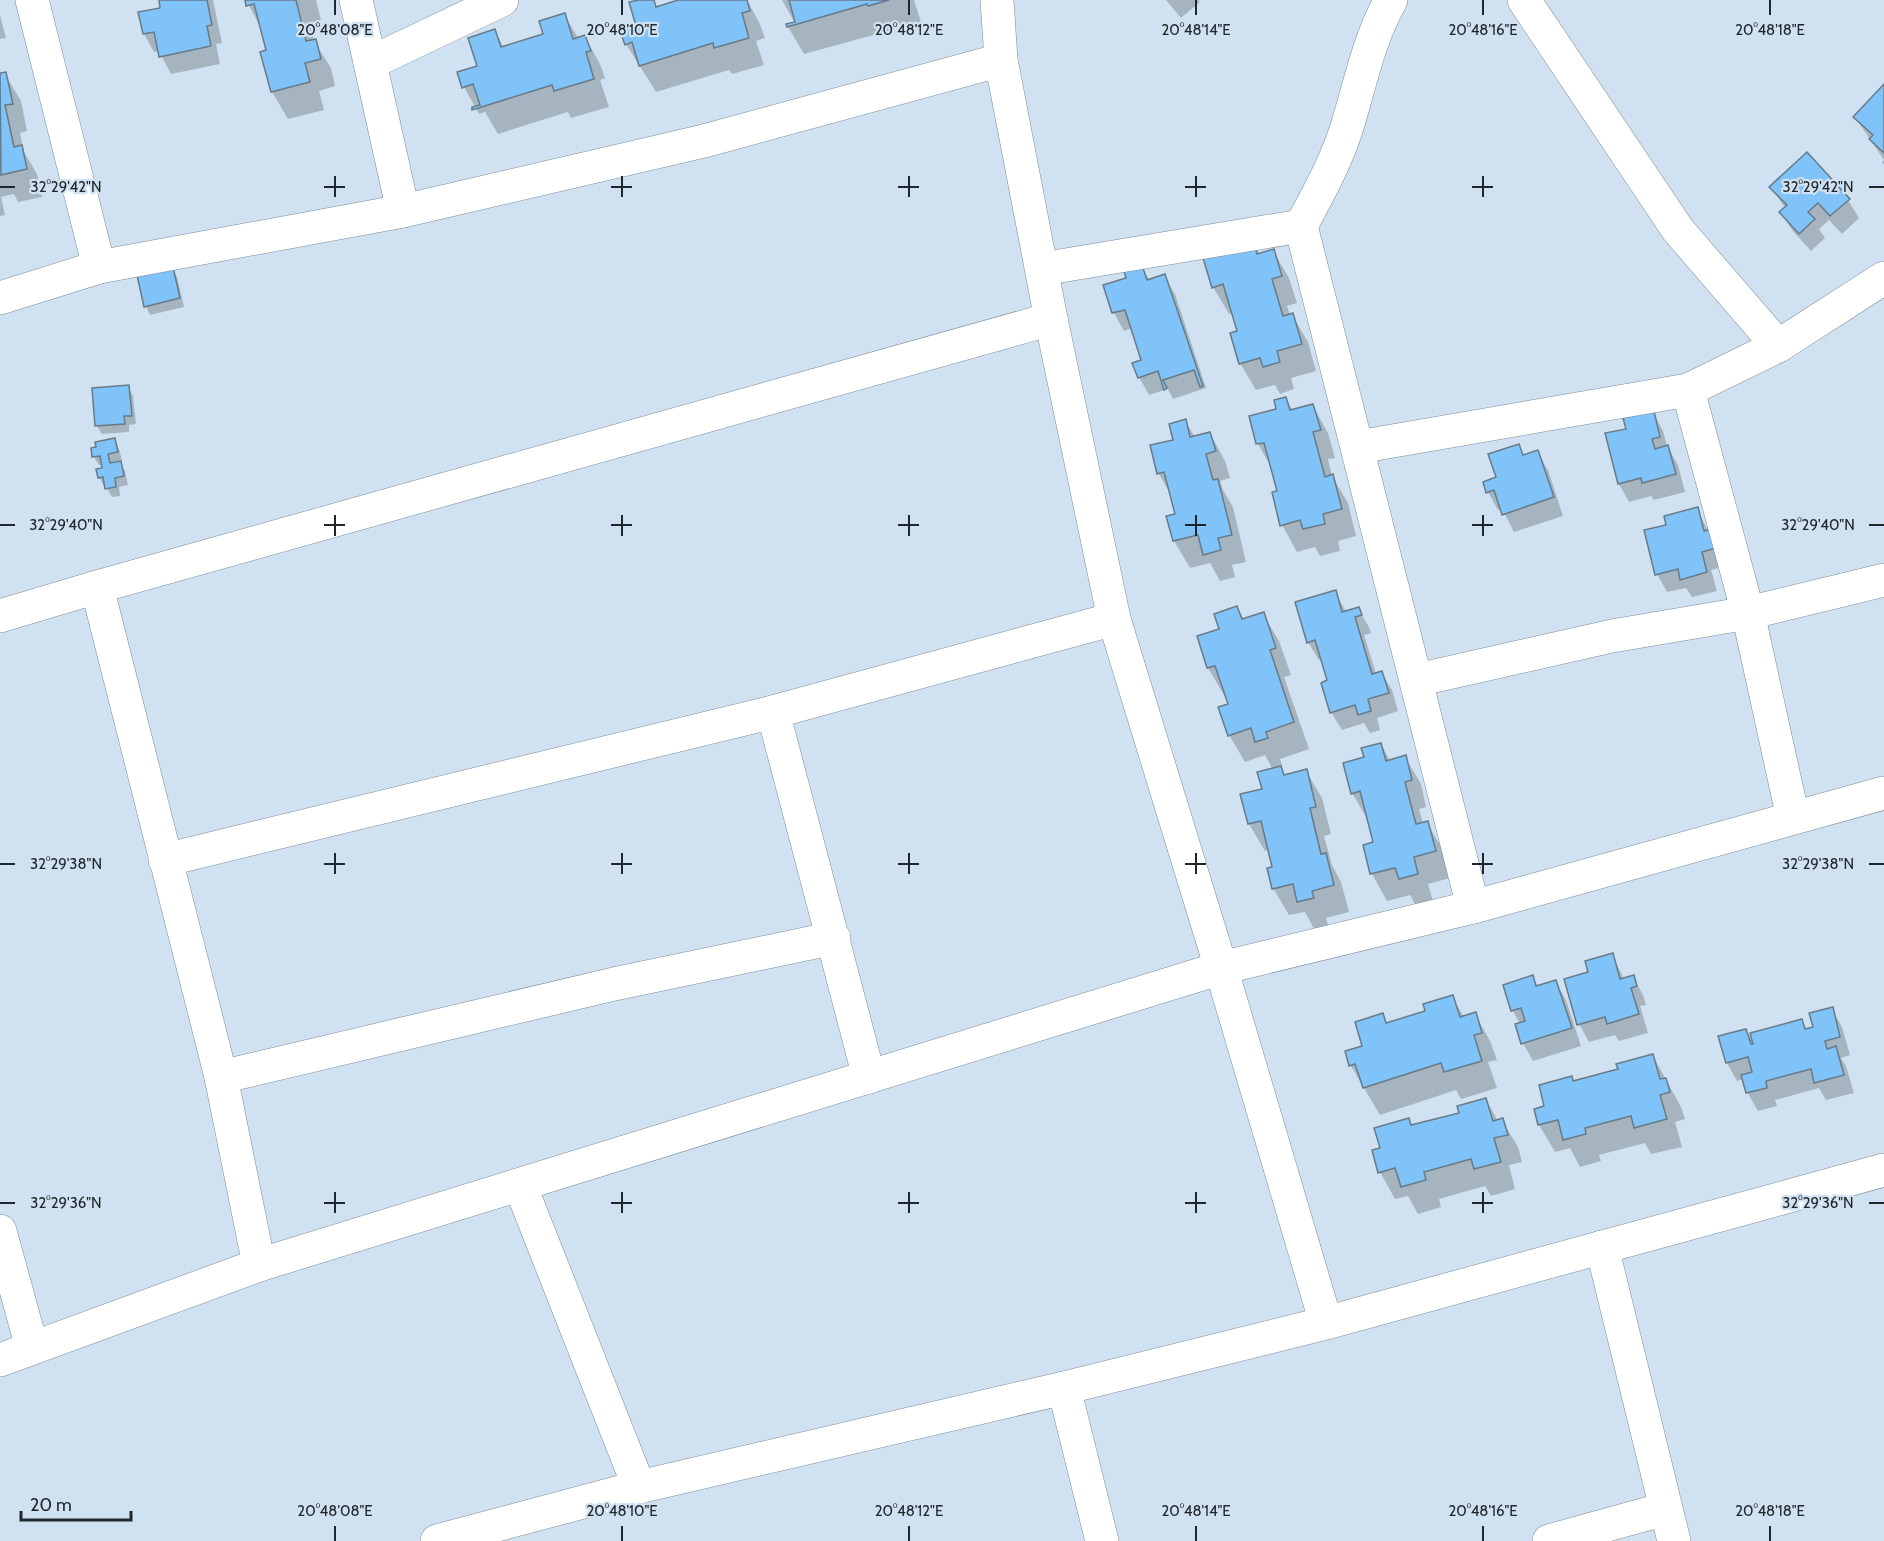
<svg xmlns="http://www.w3.org/2000/svg" width="1884" height="1541" viewBox="0 0 1884 1541" font-family="Cabin,sans-serif">
	<style>
		.shadow { fill: #0003 }
		.building { fill: #7fc3f8; stroke: #697a87; stroke-width: 1.5 }
		.lines { fill: none; stroke-linecap: round; stroke-linejoin: round }
		.minor-casing { stroke: #7b8c9a; stroke-width: 34 }
		.minor { stroke: #fff; stroke-width: 33 }
		.ticks { fill: none; stroke: #20272c; stroke-width: 2 }
		.ticks-label { font-size: 15px; text-anchor: middle; fill: #20272c; stroke: #d0e2f1; stroke-width: 4.5; stroke-linejoin: round; paint-order: stroke }
	</style>
	<rect width="100%" height="100%" fill="#d0e2f1"/>
	<g class="shadow">
		<path d="M160 0H213L222 43 216 44 220 64 171 74 159 51 154 52 144 34 162 9Z"/>
		<path d="M246 0H316L321 20 310 23 314 41 331 68 335 86 319 91 324 110 288 119 272 92 267 51 262 30Z"/>
		<path d="M643 0H653L658 8 683 0H747L759 22 765 38 756 41 764 65 732 74 729 70 656 92 626 44 638 27Z"/>
		<path d="M782 0H914L921 22 804 54 788 27 795 23Z"/>
		<path d="M1166 0H1198L1200 2 1181 18Z"/>
		<path d="M0 15 6 38 0 39Z"/>
		<path d="M564 15 579 39 585 37 600 64 605 78 600 80 609 107 571 118 568 112 498 134 485 112 479 114 464 87 479 67 495 31 504 48 545 35Z"/>
		<path d="M5 74 21 101 27 131 20 133 24 152 37 174 42 197 18 202 14 194 1 197 5 215 0 216V75Z"/>
		<path d="M1884 86V165L1882 162 1884 160 1855 117Z"/>
		<path d="M1771 187 1848 200 1859 218 1842 234 1829 220 1819 229 1825 238 1811 251 1792 230 1781 212 1785 208Z"/>
		<path d="M1254 244 1260 255 1273 251 1289 278 1297 303 1287 306 1290 315H1292L1308 342 1316 371 1291 378 1294 389 1280 394 1275 385 1256 390 1240 363 1239 332 1233 313 1229 314 1213 287Z"/>
		<path d="M1140 264 1150 281 1164 276 1175 294 1206 388 1173 399 1168 389 1149 395 1139 377 1143 361 1132 328 1124 331 1114 313 1105 286 1128 279Z"/>
		<path d="M172 269 177 277 184 307 150 315 146 306Z"/>
		<path d="M128 387 133 396 136 424 129 425V432L102 434 97 426Z"/>
		<path d="M1286 399 1293 411 1313 406 1328 433 1335 458 1328 459 1332 476 1348 503 1356 536 1338 541 1340 551 1320 556 1315 547 1297 552 1282 525 1278 492 1273 470 1258 444 1251 417 1278 410Z"/>
		<path d="M1653 413 1663 431 1667 446 1678 465 1685 492 1654 500 1651 496 1629 502 1619 484 1628 430Z"/>
		<path d="M1185 421 1195 437 1210 433 1225 461 1230 478 1220 481 1223 490 1233 507 1246 562 1232 565 1235 577 1220 581 1210 563 1190 568 1174 541 1168 517 1177 515 1172 497 1159 474 1152 446 1175 441Z"/>
		<path d="M114 440 119 449 122 460 119 461 125 471 128 485 119 487 120 496 112 497 106 486H104L99 477 104 469 103 465H99L94 457Z"/>
		<path d="M1518 446 1524 456 1537 452 1548 470 1563 516 1514 532 1502 509 1498 510 1488 492Z"/>
		<path d="M1697 509 1726 566 1711 570 1717 591 1692 597 1686 588 1667 592 1657 574Z"/>
		<path d="M1335 591 1346 612 1358 609 1369 627 1371 633 1364 635 1376 674 1381 672 1392 690 1398 711 1377 718 1380 730 1370 733 1364 723 1342 730 1331 712 1329 681 1323 659 1319 660 1308 642Z"/>
		<path d="M1237 608 1244 620 1263 614 1279 641 1291 675 1284 677 1309 749 1280 759 1282 765 1279 766 1285 777 1306 771 1322 798 1331 834 1324 836 1332 865 1341 882 1349 912 1326 918 1328 925 1314 929 1305 912 1289 915 1273 888 1274 868 1270 849 1265 851 1249 824 1273 770 1265 755 1245 762 1229 735V705L1226 694 1224 695 1208 668 1221 630Z"/>
		<path d="M1381 744 1390 761 1405 757 1421 784 1426 807 1419 809 1423 824 1427 823 1443 850 1450 878 1428 884 1433 901 1416 906 1410 895 1387 901 1372 874 1365 846 1375 843 1368 820 1352 793 1366 758Z"/>
		<path d="M1612 955 1624 979 1633 977 1643 995 1646 1005 1640 1006 1648 1033 1619 1041 1615 1035 1589 1042 1579 1024 1590 973Z"/>
		<path d="M1533 977 1538 987 1555 981 1566 1000 1581 1046 1533 1061 1523 1043 1520 1024 1513 1011 1505 986Z"/>
		<path d="M1452 997 1464 1017 1475 1014 1490 1041 1497 1060 1488 1062 1497 1088 1461 1099 1456 1090 1380 1115 1351 1066 1347 1052 1364 1047 1382 1015 1387 1024 1427 1012Z"/>
		<path d="M1832 1009 1842 1027 1850 1055 1841 1058 1846 1066 1854 1093 1826 1100 1819 1088 1775 1100 1777 1106 1758 1111 1747 1092 1743 1079 1737 1081 1727 1063 1746 1031 1755 1046 1801 1021 1807 1030 1815 1028Z"/>
		<path d="M1653 1056 1681 1107 1685 1119 1675 1122 1682 1147 1651 1154 1645 1143 1599 1155 1601 1161 1580 1167 1570 1148 1555 1152 1539 1125 1536 1110 1546 1107 1573 1082 1620 1070Z"/>
		<path d="M1486 1100 1498 1121 1502 1120 1518 1147 1522 1162 1509 1165 1515 1189 1491 1196 1485 1186 1439 1199 1441 1207 1418 1214 1408 1196 1395 1199 1380 1172 1382 1149 1409 1120 1413 1127 1461 1114Z"/>
	</g>
	<g class="building">
		<path d="M159 0H207L212 25 207 26 211 46 159 57 154 32 143 34 138 12 160 8Z"/>
		<path d="M245 0H296L306 41 316 39 321 59 305 63 310 82 271 92 260 52 266 50 254 4 246 6Z"/>
		<path d="M638 0H654L656 7 678 0H747L750 11 742 13 749 38 714 48 713 43 639 66 632 42 625 45 620 31 636 26 629 2Z"/>
		<path d="M789 0H889L868 6 867 4 787 27 786 24 795 22Z"/>
		<path d="M565 13 573 39 585 35 591 51 586 52 594 79 554 91 552 85 472 110V107L480 105 473 84 462 88 457 72 477 66 468 38 495 29 501 47 543 34 539 21Z"/>
		<path d="M6 72 13 104 5 105 14 147 22 145 27 169 1 175 0 73Z"/>
		<path d="M1884 84V153L1869 139 1873 135 1853 117Z"/>
		<path d="M1807 152 1850 199 1830 216 1818 203 1808 212 1815 219 1799 234 1779 212 1787 205 1769 187Z"/>
		<path d="M1254 243 1257 254 1274 249 1282 276 1272 279 1283 316 1293 313 1302 344 1277 351 1280 362 1263 367 1260 358 1239 364 1230 333 1237 331 1223 284 1212 288 1203 258Z"/>
		<path d="M1141 262 1147 280 1165 274 1203 386 1200 387 1194 370 1163 380 1167 388 1164 390 1158 371 1138 378 1132 363 1141 360 1125 310 1112 313 1103 285 1126 278 1123 268Z"/>
		<path d="M173 267 180 298 144 307 137 275Z"/>
		<path d="M129 385 132 416H124L125 424 95 426 92 388Z"/>
		<path d="M1286 397 1290 410 1313 404 1321 430 1313 432 1325 477 1333 474 1342 509 1323 514 1325 524 1303 529 1300 520 1280 526 1272 492 1277 491 1264 443 1256 444 1249 416 1276 409 1274 400Z"/>
		<path d="M1654 411 1660 437 1652 439 1655 449 1668 445 1676 474 1642 483 1641 478 1618 484 1605 433 1626 429 1623 418Z"/>
		<path d="M1186 419 1190 437 1210 432 1216 451 1206 454 1213 480 1218 479 1232 535 1218 538 1221 550 1203 555 1198 535 1173 541 1166 516 1175 514 1164 472 1157 474 1150 445 1173 440 1169 424Z"/>
		<path d="M115 438 118 452 108 454 110 463 121 461 124 476 115 478 116 487 105 489 103 477 98 478 96 469 102 468 100 456 92 457 91 448 96 447 95 442Z"/>
		<path d="M1519 444 1523 455 1538 450 1554 497 1502 515 1494 490 1486 493 1483 482 1496 477 1488 454Z"/>
		<path d="M1698 507 1704 531 1711 529 1716 548 1702 552 1707 572 1680 580 1678 569 1655 575 1644 530 1666 525 1664 516Z"/>
		<path d="M1336 590 1342 612 1359 607 1362 615 1355 617 1372 674 1382 671 1389 693 1368 699 1371 711 1358 715 1355 705 1330 713 1321 683 1327 680 1315 640 1307 643 1295 602Z"/>
		<path d="M1237 606 1242 619 1264 612 1276 648 1270 650 1294 722 1266 732 1268 738 1255 742 1251 728 1228 736 1218 707 1228 704 1215 666 1207 668 1197 636 1219 629 1214 614Z"/>
		<path d="M1381 743 1386 761 1406 755 1412 780 1405 782 1416 824 1428 821 1436 851 1414 857 1418 874 1399 879 1395 868 1370 874 1363 845 1373 842 1360 791 1351 794 1343 763 1364 757 1361 748Z"/>
		<path d="M1281 766 1284 775 1307 769 1316 807 1310 808 1321 854 1326 853 1334 885 1312 891 1314 898 1297 902 1293 884 1272 889 1267 868 1272 867 1261 821 1248 824 1240 794 1262 789 1257 772Z"/>
		<path d="M1613 953 1620 979 1634 975 1637 986 1631 988 1639 1014 1607 1024 1605 1017 1577 1025 1564 979 1588 972 1585 961Z"/>
		<path d="M1533 975 1536 986 1556 980 1572 1028 1521 1044 1515 1024 1525 1021 1521 1008 1511 1011 1503 985Z"/>
		<path d="M1453 995 1460 1017 1476 1012 1482 1033 1474 1035 1482 1061 1444 1072 1441 1063 1363 1088 1355 1064 1349 1066 1345 1051 1362 1046 1355 1022 1383 1013 1386 1023 1425 1011 1423 1004Z"/>
		<path d="M1833 1007 1840 1037 1825 1041 1827 1049 1836 1046 1844 1075 1814 1083 1811 1069 1766 1081 1767 1088 1746 1093 1741 1075 1752 1072 1748 1057 1726 1063 1718 1036 1746 1029 1751 1044H1753L1750 1033 1802 1019 1805 1029 1813 1027 1809 1013Z"/>
		<path d="M1653 1054 1660 1079 1666 1078 1670 1092 1660 1095 1667 1119 1634 1128 1631 1116 1585 1128 1586 1134 1563 1140 1558 1120 1538 1125 1534 1109 1544 1106 1539 1085 1572 1076 1573 1081 1618 1069 1616 1064Z"/>
		<path d="M1486 1098 1493 1121 1503 1118 1508 1135 1494 1138 1501 1162 1474 1169 1471 1159 1424 1172 1426 1180 1401 1187 1395 1168 1378 1173 1372 1150 1380 1148 1374 1128 1409 1118 1411 1125 1459 1113 1457 1106Z"/>
	</g>
	<g class="lines">
		<g class="minor-casing">
			<g id="minor">
				<path d="M32 0 99 267"/>
				<path d="M356 0 403 211"/>
				<path d="M997 0 1001 60 1051 319 1114 619 1221 968 1326 1323"/>
				<path d="M1524 0 1678 230 1778 346"/>
				<path d="M370 63 502 0"/>
				<path d="M1301 226 1473 907"/>
				<path d="M1042 269 1301 226C1318 194 1335 164 1346 130 1360 86 1368 40 1391 0"/>
				<path d="M0 298 99 267 403 211 704 141 1001 60"/>
				<path d="M1688 390 1748 613 1793 818"/>
				<path d="M1358 447 1688 390 1778 346 1884 278"/>
				<path d="M97 587 221 1077 259 1265"/>
				<path d="M0 616 97 587 1051 319"/>
				<path d="M1417 680 1612 636 1748 613 1884 580"/>
				<path d="M773 712 869 1077"/>
				<path d="M165 860 773 712 1114 619"/>
				<path d="M221 1077 614 984 834 938"/>
				<path d="M520 1185 639 1487"/>
				<path d="M0 1231 32 1348"/>
				<path d="M1602 1247 1674 1541"/>
				<path d="M0 1360 259 1265 1221 968 1473 907 1884 793"/>
				<path d="M1064 1388 1102 1541"/>
				<path d="M437 1541 639 1487 1064 1388 1326 1323 1884 1170"/>
				<path d="M1549 1541 1665 1509"/>
			</g>
		</g>
		<use href="#minor" class="minor"/>
	</g>
	<path class="ticks" d="M335 0V15M622 0V15M909 0V15M1196 0V15M1483 0V15M1770 0V15M335 176V197M622 176V197M909 176V197M1196 176V197M1483 176V197M0 187H15M324 187H345M611 187H632M898 187H919M1185 187H1206M1472 187H1493M1869 187H1884M335 515V536M622 515V536M909 515V536M1196 515V536M1483 515V536M0 525H15M324 525H345M611 525H632M898 525H919M1185 525H1206M1472 525H1493M1869 525H1884M335 853V874M622 853V874M909 853V874M1196 853V874M1483 853V874M0 864H15M324 864H345M611 864H632M898 864H919M1185 864H1206M1472 864H1493M1869 864H1884M335 1192V1213M622 1192V1213M909 1192V1213M1196 1192V1213M1483 1192V1213M0 1203H15M324 1203H345M611 1203H632M898 1203H919M1185 1203H1206M1472 1203H1493M1869 1203H1884M335 1526V1541M622 1526V1541M909 1526V1541M1196 1526V1541M1483 1526V1541M1770 1526V1541"/>
	<g class="ticks-label">
		<text x="335" y="35">20°48'08"E</text>
		<text x="622" y="35">20°48'10"E</text>
		<text x="909" y="35">20°48'12"E</text>
		<text x="1196" y="35">20°48'14"E</text>
		<text x="1483" y="35">20°48'16"E</text>
		<text x="1770" y="35">20°48'18"E</text>
		<text x="66" y="192">32°29'42"N</text>
		<text x="1818" y="192">32°29'42"N</text>
		<text x="66" y="530">32°29'40"N</text>
		<text x="1818" y="530">32°29'40"N</text>
		<text x="66" y="869">32°29'38"N</text>
		<text x="1818" y="869">32°29'38"N</text>
		<text x="66" y="1208">32°29'36"N</text>
		<text x="1818" y="1208">32°29'36"N</text>
		<text x="335" y="1516">20°48'08"E</text>
		<text x="622" y="1516">20°48'10"E</text>
		<text x="909" y="1516">20°48'12"E</text>
		<text x="1196" y="1516">20°48'14"E</text>
		<text x="1483" y="1516">20°48'16"E</text>
		<text x="1770" y="1516">20°48'18"E</text>
	</g>
	<path d="M21 1511v9h110v-9" fill="none" stroke="#20272c" stroke-width="3"/>
	<text x="30" y="1511" font-size="18" fill="#20272c" stroke="#d0e2f1" stroke-width="4.5" paint-order="stroke">20 m</text>
</svg>
